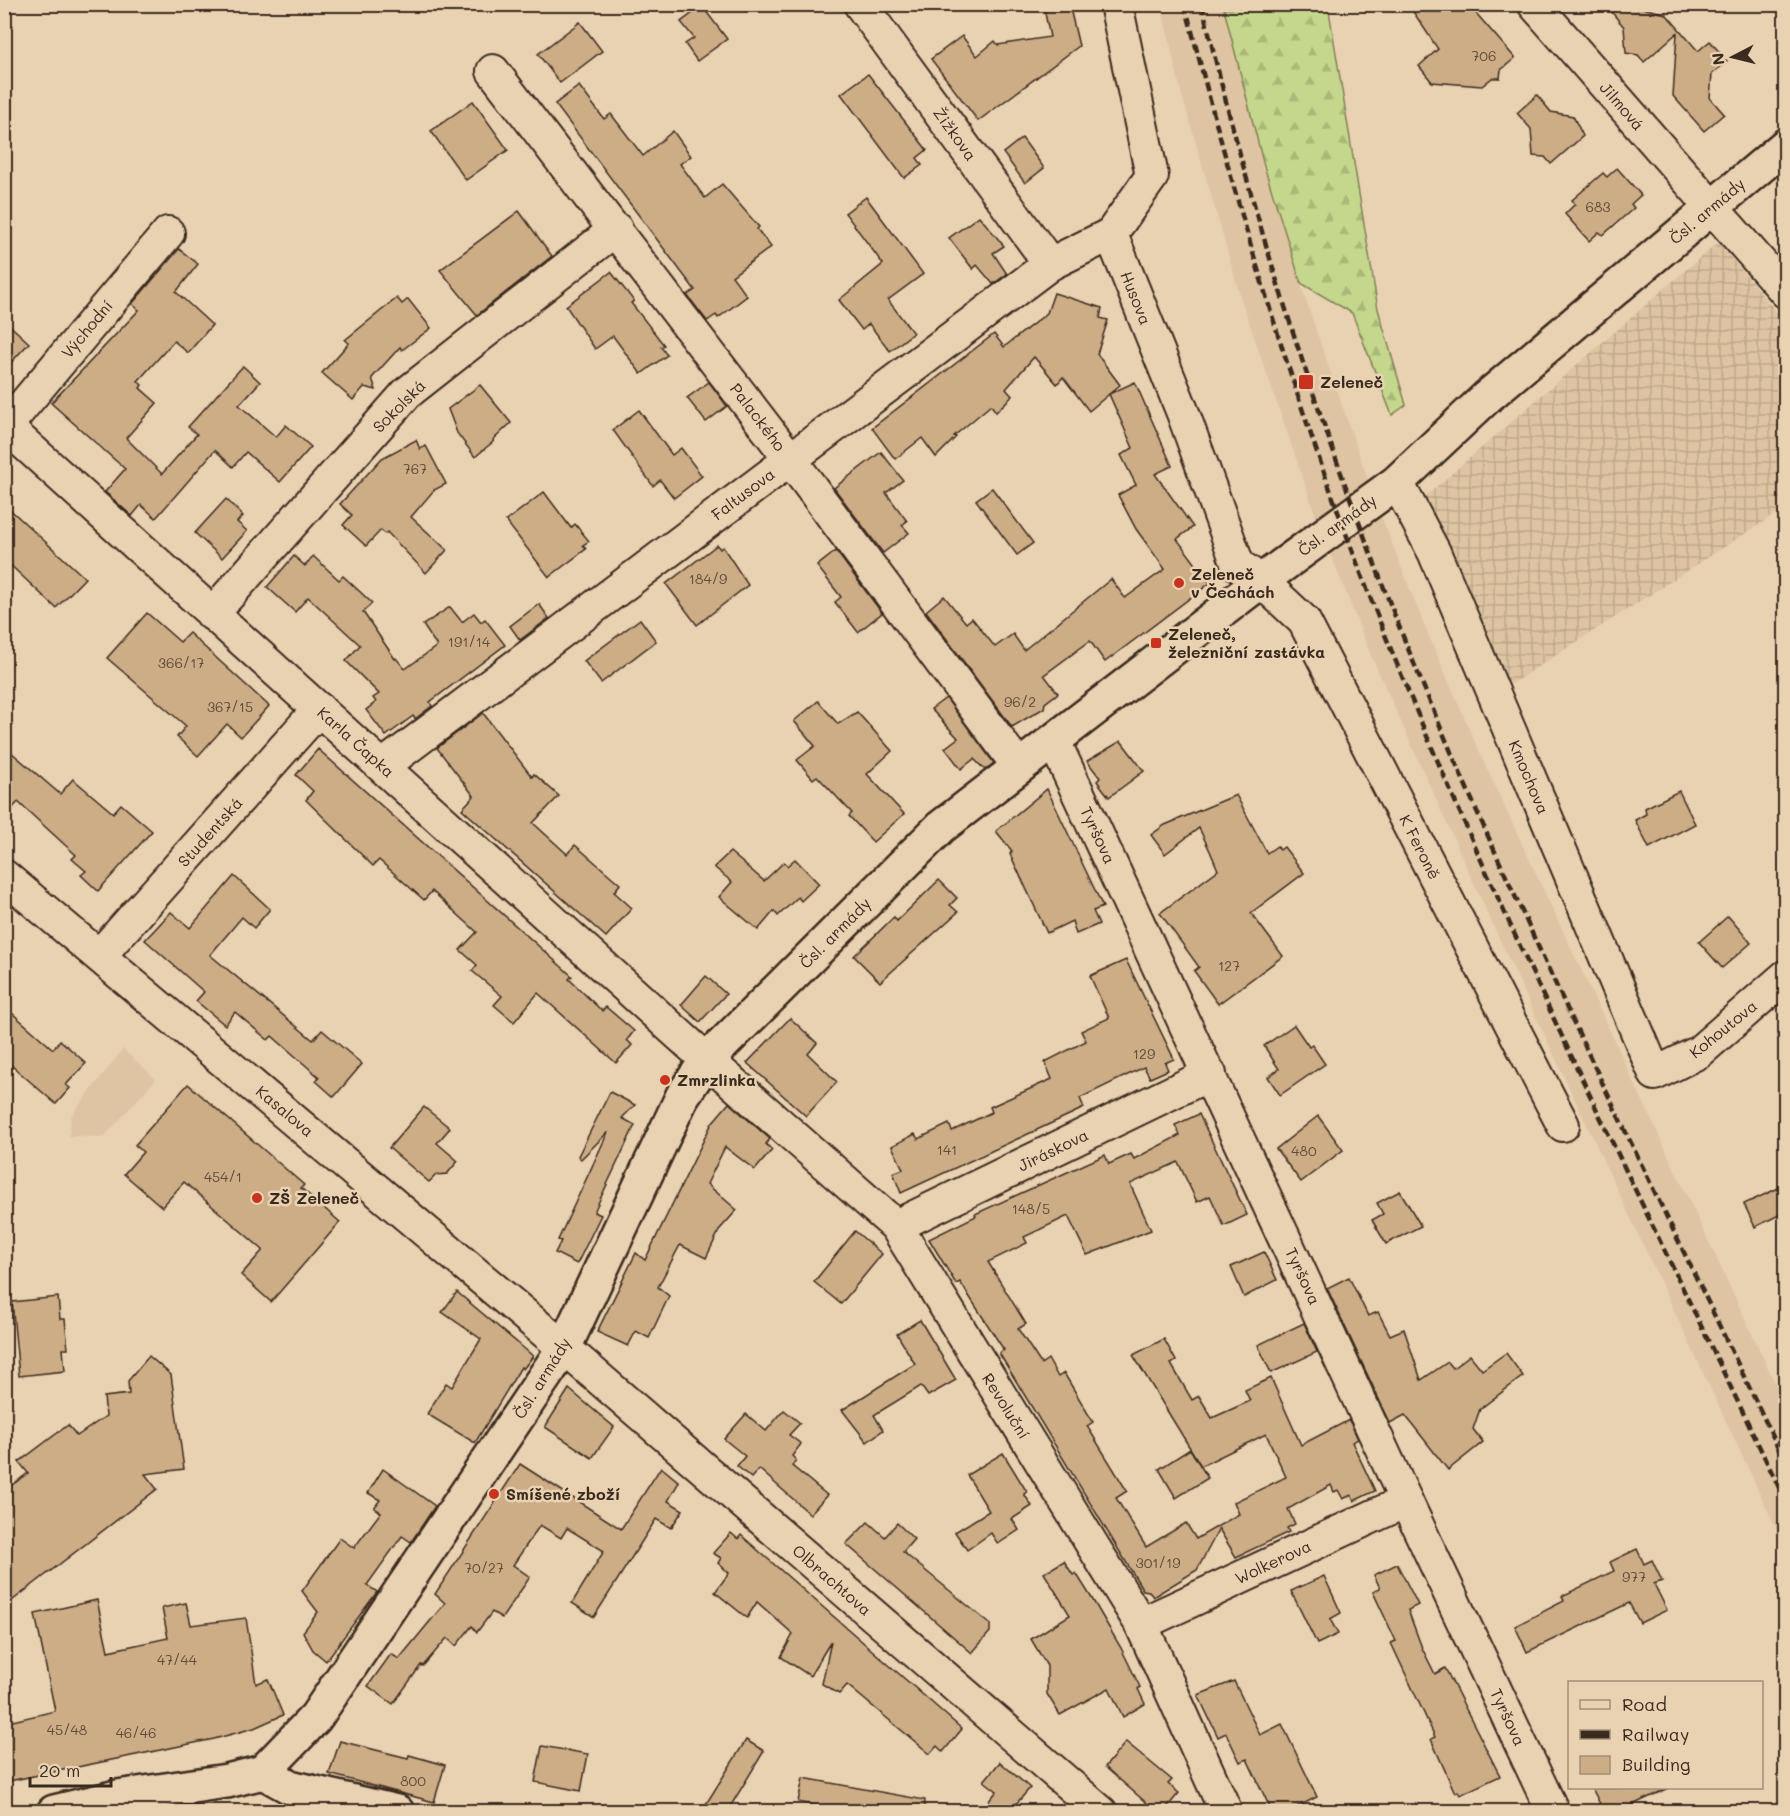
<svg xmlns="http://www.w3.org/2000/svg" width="1790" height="1816" viewBox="0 0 1790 1816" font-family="Mali,sans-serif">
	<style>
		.built { fill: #dec4a2 }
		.industrial { fill: url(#industrial-grid) }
		.forest { fill: url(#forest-firs); stroke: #808055; stroke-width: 1.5 }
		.building { fill: #cdad86; stroke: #3b2a1e; stroke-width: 1.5 }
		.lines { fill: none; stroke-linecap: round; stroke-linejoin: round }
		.minor-casing { stroke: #3b2a1e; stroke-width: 36 }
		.tertiary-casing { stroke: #3b2a1e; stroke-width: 38 }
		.minor { stroke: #e9d2b2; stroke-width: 32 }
		.tertiary { stroke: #e9d2b2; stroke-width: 33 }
		.rail { stroke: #3b2a1e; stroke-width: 4.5; stroke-dasharray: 9 4.5; stroke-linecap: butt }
		.poi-dot { fill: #c8321e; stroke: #e9d2b2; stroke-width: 2 }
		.labels { text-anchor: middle; stroke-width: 5; stroke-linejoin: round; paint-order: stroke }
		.number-label { font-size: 14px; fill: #604b38 }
		.street-label { font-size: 16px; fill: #3b2a1e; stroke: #e9d2b2 }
		.poi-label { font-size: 16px; font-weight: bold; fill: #3b2a1e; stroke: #e9d2b2; text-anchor: start }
	</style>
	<defs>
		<pattern id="industrial-grid" width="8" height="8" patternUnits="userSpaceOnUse" patternTransform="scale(1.5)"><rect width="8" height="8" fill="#dec4a2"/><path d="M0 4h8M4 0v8" fill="none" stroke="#bfa98b"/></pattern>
		<pattern id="forest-firs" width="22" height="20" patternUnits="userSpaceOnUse" patternTransform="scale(1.5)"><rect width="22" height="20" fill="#c5d78c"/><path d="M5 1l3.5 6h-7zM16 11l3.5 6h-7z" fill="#aab978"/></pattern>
	</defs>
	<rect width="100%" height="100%" fill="#e9d2b2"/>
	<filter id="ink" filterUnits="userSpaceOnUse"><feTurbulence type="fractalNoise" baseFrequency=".0167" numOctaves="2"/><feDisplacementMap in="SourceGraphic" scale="12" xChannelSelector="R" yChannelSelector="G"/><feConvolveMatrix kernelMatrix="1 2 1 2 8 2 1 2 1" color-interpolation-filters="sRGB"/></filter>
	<g filter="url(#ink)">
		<g class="built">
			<path d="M1161 5H1223L1264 166 1308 307 1376 503 1425 627 1485 765 1785 1404V1547L1490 919 1369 651 1319 525 1242 302 1181 92Z"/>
			<path d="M123 1049 156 1079 104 1137 69 1136 71 1116Z"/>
		</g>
		<path class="industrial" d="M1718 242 1785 322V508L1505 688 1418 503Z"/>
		<path class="forest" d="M1223 5H1328L1378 309 1406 405 1392 415 1352 313 1301 283 1264 166Z"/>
		<g class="building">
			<path d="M1043 4H1069L1079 46 978 121 931 59 962 36 977 56 995 41 998 45 1050 37Z"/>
			<path d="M1408 4H1468L1515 58 1501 70 1500 78H1492L1482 86 1432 82 1419 66 1438 49Z"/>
			<path d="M1605 4H1640L1643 8 1666 14 1698 51 1710 41 1727 61 1712 74 1710 98 1724 114 1704 131 1673 96 1677 33 1644 62 1638 55 1626 53 1624 27Z"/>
			<path d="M702 6 727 39 697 61 685 44 694 38 681 22Z"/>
			<path d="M580 22 602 51 560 83 538 54Z"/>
			<path d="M868 74 927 150 917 158 922 165 904 178 841 94Z"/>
			<path d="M579 86 604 119 611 114 643 156 673 131 691 156 680 164 705 198 722 184 759 227 757 229 771 247 732 276 747 296 718 318 716 315 707 321 687 295 695 290 555 104Z"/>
			<path d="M1537 95 1551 112 1573 116 1583 136 1551 164 1545 157 1533 156 1531 129 1517 113Z"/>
			<path d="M473 101 508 150 466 180 431 131Z"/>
			<path d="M1022 138 1044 168 1025 183 1003 153Z"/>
			<path d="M1617 168 1641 195 1631 204 1634 208 1603 235 1599 232 1589 241 1565 214 1575 204 1572 200 1603 173 1607 177Z"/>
			<path d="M866 197 923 274 888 300 913 333 890 351 869 324 862 330 839 300 883 264 845 213Z"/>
			<path d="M519 211 552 256 477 315 440 270Z"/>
			<path d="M979 216 1004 246 993 253 1007 274 993 284 977 265 973 269 949 238Z"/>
			<path d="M179 249 198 264 176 292 212 325 188 353 174 341 138 381 142 385 140 388 157 403 126 438 162 474 197 434 188 427 243 366 260 382 239 405 276 437 286 425 311 447 280 482 246 452 233 467 215 450 156 518 141 505 132 516 105 492 125 469 51 403 139 310 132 304Z"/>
			<path d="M611 272 634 301 631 303 664 345 661 347 667 355 641 374 613 336 595 349 566 306Z"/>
			<path d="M1054 293 1102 308 1100 318 1108 320 1097 354 1120 385 1089 411 1063 377 1057 384 1034 357 1006 389 1012 396 996 412 991 405 954 436 956 437 936 457 922 438 895 459 872 428 994 334 1004 347 1047 313Z"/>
			<path d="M397 298 402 304 408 299 431 328 402 350 400 347 372 378 376 390 364 387 353 400 322 373 349 343 345 340Z"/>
			<path d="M4 320 29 343 4 370Z"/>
			<path d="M709 382 727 406 706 422 687 398Z"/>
			<path d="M1135 382 1172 466 1155 474 1193 527 1177 539 1210 583 1105 662 1090 641 1044 675 1058 693 1045 703 1044 708 1012 727 926 611 944 596 966 623 972 618 995 647 1013 634 1024 650 1111 579 1125 598 1165 569 1136 529 1118 495 1136 485 1121 455 1133 448 1109 394Z"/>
			<path d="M480 385 511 423 493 440 494 441 475 457 457 433 448 409Z"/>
			<path d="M639 410 672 455 681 448 702 476 674 498 660 480 653 486 613 430Z"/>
			<path d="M416 440 420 449 426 446 446 484 434 490 411 517 447 550 426 573 387 532 385 534 381 530 366 546 343 525 352 515 340 504 382 458Z"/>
			<path d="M881 452 903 480 886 493 907 521 902 525 909 533 883 553 834 488Z"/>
			<path d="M992 488 1033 543 1017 555 976 500Z"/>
			<path d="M544 492 571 528 575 524 589 541 583 545 586 549 549 577 506 521Z"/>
			<path d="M226 499 243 516 237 522 247 531 222 558 195 533Z"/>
			<path d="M4 504 85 578 56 608 4 559Z"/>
			<path d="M717 545 720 549 723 547 748 585 697 625 666 584Z"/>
			<path d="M836 551 882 613 858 632 835 602 841 597 817 566Z"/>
			<path d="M294 556 305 566 313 556 339 580 343 576 372 603 363 612 395 659 396 658 405 669 437 646 423 625 450 607 462 622 474 613 481 622 485 619 505 645 430 702 432 706 415 719 413 716 386 736 366 710 376 702 373 698 379 694 346 661 360 645 308 597 295 612 267 587Z"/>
			<path d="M539 604 549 618 520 640 510 626Z"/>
			<path d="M147 613 180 642 189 633 269 706 241 737 227 724 198 756 177 737 186 726 107 658Z"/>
			<path d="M640 619 656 641 601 683 584 661Z"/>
			<path d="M946 698 994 763 985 770 974 759 961 769 945 748 958 738 931 709Z"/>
			<path d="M818 701 838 724 857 712 892 751 867 774 904 814 873 842 849 816 852 813 817 776 813 779 797 760 815 746 794 721Z"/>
			<path d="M483 713 532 777 534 774 559 796 533 823 567 854 575 845 620 884 614 892 632 908 606 937 462 809 474 796 437 748Z"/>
			<path d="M1121 741 1144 771 1109 797 1097 781 1100 778 1087 761Z"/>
			<path d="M4 746 60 794 73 779 113 813 121 804 152 831 98 891 81 875 86 871 72 859 76 855 18 802 4 818Z"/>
			<path d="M318 749 572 976 569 979 602 1011 606 1007 634 1031 627 1040 632 1045 616 1063 538 993 514 1022 494 1005 502 996 472 971 477 965 460 950 477 932 432 891 424 900 379 860 373 866 306 800 313 791 296 775Z"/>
			<path d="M1047 789 1103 907 1093 911 1099 924 1076 934 1072 921 1047 933 1010 854 1012 851 996 831Z"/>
			<path d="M1679 791 1695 824 1649 848 1635 820 1646 814 1645 808Z"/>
			<path d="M1236 795 1267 853 1277 846 1280 850 1284 847 1304 873 1251 913 1283 956 1218 1004 1194 971 1199 967 1160 913 1218 870 1210 851 1199 828 1165 854 1151 835 1165 825Z"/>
			<path d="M730 852 764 881 784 862 787 866 795 859 819 884 801 901 798 897 778 916 774 911 758 930 719 897 732 882 714 867Z"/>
			<path d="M234 876 270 909 254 928 242 917 210 955 313 1040 322 1030 362 1064 334 1097 316 1081 319 1077 272 1036 268 1040 235 1012 225 1025 196 1001 204 992 145 940 171 912 190 928Z"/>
			<path d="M939 880 957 898 950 905 958 912 880 982 854 956 894 917 897 921Z"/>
			<path d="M1728 916 1751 943 1722 968 1699 942Z"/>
			<path d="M1126 960 1174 1059 1165 1063 1168 1070 1150 1078 1144 1067 1080 1098 1084 1108 901 1193 893 1173 903 1169 892 1146 915 1134 918 1139 949 1124 952 1131 992 1112 990 1107 1052 1079 1045 1062 1086 1041 1081 1031 1109 1018 1090 976Z"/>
			<path d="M706 976 726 994 700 1022 681 1005Z"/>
			<path d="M4 1006 53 1049 60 1040 86 1063 66 1085 70 1088 56 1104 4 1059Z"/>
			<path d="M790 1018 817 1043 808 1054 837 1082 806 1116 747 1063Z"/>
			<path d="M1294 1025 1309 1047 1312 1045 1325 1064 1280 1095 1268 1077 1279 1069 1264 1046Z"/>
			<path d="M188 1084 304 1185 301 1188 340 1222 271 1302 241 1275 263 1250 184 1182 162 1207 124 1174 143 1152 135 1145Z"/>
			<path d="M610 1092 635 1105 622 1118 635 1125 594 1212 601 1215 577 1264 555 1253 561 1241 558 1240 608 1132 581 1159 578 1156Z"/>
			<path d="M729 1103 770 1139 766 1144 772 1150 755 1170 725 1147 707 1184 737 1210 720 1229 706 1258 680 1245 658 1287 669 1296 649 1338 636 1331 628 1346 597 1332 636 1253 645 1260 712 1123Z"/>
			<path d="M424 1107 450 1128 437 1143 458 1161 447 1174 436 1175 429 1182 389 1148Z"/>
			<path d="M1199 1114 1247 1215 1224 1226 1210 1196 1197 1202 1178 1162 1130 1184 1151 1230 1087 1255 1068 1216 1024 1237 1027 1243 988 1262 1026 1324 1018 1329 1041 1364 1048 1359 1058 1377 1064 1373 1093 1422 1087 1426 1127 1491 1116 1498 1146 1547 1186 1523 1196 1539 1239 1514 1234 1502 1286 1477 1266 1434 1201 1466 1133 1355 1164 1339 1176 1361 1171 1364 1192 1400 1199 1396 1212 1418 1250 1401 1245 1390 1271 1378 1301 1445 1349 1420 1358 1439 1352 1442 1375 1491 1354 1501 1351 1495 1343 1499 1338 1490 1334 1492 1331 1485 1288 1509 1295 1524 1287 1528 1289 1532 1236 1557 1219 1529 1197 1570 1153 1597 1149 1591 1143 1590 999 1353 1004 1350 960 1282 956 1284 929 1239 976 1216 975 1214 1105 1155 1109 1164 1131 1154 1134 1159 1180 1135 1175 1125Z"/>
			<path d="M1318 1116 1343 1150 1301 1182 1276 1149Z"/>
			<path d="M1785 1185V1212L1755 1227 1744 1204Z"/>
			<path d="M1400 1191 1421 1226 1386 1244 1372 1220 1383 1214 1377 1203Z"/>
			<path d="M855 1231 882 1254 841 1304 814 1282Z"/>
			<path d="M1264 1252 1277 1280 1244 1297 1231 1267Z"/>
			<path d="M1349 1277 1368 1316 1378 1312 1390 1335 1404 1329 1421 1380 1448 1362 1453 1368 1470 1355 1482 1370 1506 1353 1523 1376 1480 1409 1473 1429 1483 1442 1448 1470 1405 1415 1390 1423 1327 1288Z"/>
			<path d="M457 1292 533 1356 523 1369 521 1367 475 1443 427 1414 446 1383 452 1387 481 1339 442 1312Z"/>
			<path d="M58 1297 60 1319H65L68 1349H63L65 1371 19 1376 12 1302Z"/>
			<path d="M920 1320 956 1380 928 1396 921 1386 874 1415 883 1430 867 1442 842 1410 915 1364 897 1334Z"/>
			<path d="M1304 1323 1317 1352 1271 1373 1258 1345Z"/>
			<path d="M149 1356 171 1375 184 1469 145 1474 157 1489 4 1607V1491L28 1473 19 1462 68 1425 77 1436 106 1416 104 1397 129 1394 128 1381Z"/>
			<path d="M569 1389 614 1427 592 1458 545 1427Z"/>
			<path d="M784 1410 800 1423 789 1435 801 1444 792 1456 796 1460 792 1466 827 1495 810 1514 759 1469 751 1478 737 1466 745 1456 724 1439 746 1414 766 1431Z"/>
			<path d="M1190 1449 1208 1478 1176 1498 1159 1469Z"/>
			<path d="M1003 1453 1027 1492 1024 1494 1032 1506 1012 1519 1019 1530 998 1544 991 1533 967 1550 955 1532 989 1511 967 1475Z"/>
			<path d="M520 1464 621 1529 661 1467 679 1482 668 1501 683 1510 671 1528 656 1519 594 1617 572 1603 604 1551 567 1528 561 1538 540 1525 513 1565 530 1577 502 1618 492 1612 477 1632 472 1626 456 1646 447 1638 423 1666 421 1665 393 1704 368 1686 391 1654 399 1659 445 1603 435 1594Z"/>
			<path d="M383 1469 435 1506 411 1542 402 1536 367 1585 377 1592 326 1661 313 1650 303 1632 318 1612 302 1591 340 1538 354 1548 381 1512 374 1508 380 1500 368 1493Z"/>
			<path d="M868 1522 885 1537 897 1523 914 1539 903 1552 990 1624V1632L972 1653 846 1544Z"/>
			<path d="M731 1533 738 1539 741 1535 760 1552 962 1729 943 1752 937 1746 930 1754 847 1685 839 1694 822 1684 831 1641 810 1676 781 1657 793 1634 757 1602 747 1618 715 1592 729 1573 718 1563 721 1558 713 1553Z"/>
			<path d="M1637 1549 1644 1564 1652 1560 1662 1581 1654 1584 1667 1610 1640 1623 1629 1603 1527 1652 1515 1626 1564 1601 1562 1596 1614 1571 1610 1562Z"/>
			<path d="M1064 1561 1073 1575 1076 1573 1091 1597 1121 1648 1140 1687 1138 1689 1145 1704 1123 1717 1109 1688 1060 1715 1047 1694V1666L1031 1639 1070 1615 1044 1573Z"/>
			<path d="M1397 1564 1418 1605 1408 1610 1422 1648 1435 1674 1445 1668 1500 1776 1460 1795 1458 1791 1455 1793 1431 1739 1435 1737 1391 1643 1396 1641 1373 1592 1380 1588 1374 1575Z"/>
			<path d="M1324 1576 1341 1613 1330 1619 1338 1634 1317 1644 1291 1591Z"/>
			<path d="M97 1600 108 1651 168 1638 162 1608 186 1603 191 1625 246 1618 256 1684 268 1679 283 1715 254 1728 214 1739 4 1782V1723L55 1711 35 1614Z"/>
			<path d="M1234 1681 1260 1735 1282 1724 1317 1797 1287 1812H1272L1247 1759 1240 1762 1226 1733 1218 1737 1198 1695Z"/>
			<path d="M746 1740 764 1751 727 1812H701Z"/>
			<path d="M340 1741 408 1758 409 1755 445 1765 434 1802 329 1774Z"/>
			<path d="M1126 1742 1172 1780 1168 1784 1179 1793 1163 1812H1157L1105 1767Z"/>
			<path d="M542 1746 588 1754 581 1791 535 1782Z"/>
			<path d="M1000 1762 1030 1788 1009 1812H999L988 1802 997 1791 984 1781Z"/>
			<path d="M803 1778 925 1800 924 1812H849L798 1802Z"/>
			<path d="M1592 1788H1668L1618 1812H1604Z"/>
		</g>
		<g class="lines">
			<g class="minor-casing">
				<g id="minor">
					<path d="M860 4 1050 264"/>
					<path d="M1534 4 1786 292"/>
					<path d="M493 71 790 459 1019 767"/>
					<path d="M1111 234 1183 413 1238 565 1261 581 1304 621 1563 1125"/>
					<path d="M4 425 707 1060 896 1226 1141 1624 1226 1812"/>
					<path d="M6 426 168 233"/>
					<path d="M1397 482 1434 552 1655 1074 1699 1052 1786 976"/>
					<path d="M212 614 407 393 616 229"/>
					<path d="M1054 741 1406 1501 1553 1812"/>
					<path d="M383 766 1050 264 1111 234 1152 176 1116 4"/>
					<path d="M4 876 564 1348 1101 1812"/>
					<path d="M100 955 319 709"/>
					<path d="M896 1226 1210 1074"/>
					<path d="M1141 1624 1406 1501"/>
				</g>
			</g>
			<g class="tertiary-casing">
				<g id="tertiary">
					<path d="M263 1772 290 1787 397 1812"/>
					<path d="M54 1812 117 1797 227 1781 263 1772 316 1717 564 1348 683 1095 707 1060 941 827 1261 581 1397 482 1487 397 1786 145"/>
				</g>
			</g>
			<use href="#minor" class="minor"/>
			<use href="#tertiary" class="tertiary"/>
			<g class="rail">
				<path d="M1185 4C1242 230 1310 454 1399 669 1515 952 1654 1226 1786 1502"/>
				<path d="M1202 4C1264 271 1355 533 1465 784 1565 1013 1678 1238 1786 1464"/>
			</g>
		</g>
	</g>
	<g class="poi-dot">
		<rect x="1298" y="374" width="16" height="16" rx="3"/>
		<circle cx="1179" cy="583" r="6"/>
		<rect x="1150" y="637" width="12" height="12" rx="3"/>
		<circle cx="665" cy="1080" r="6"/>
		<circle cx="257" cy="1198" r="6"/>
		<circle cx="494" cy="1494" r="6"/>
	</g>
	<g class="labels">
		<g class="number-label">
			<text x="1484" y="61">706</text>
			<text x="1598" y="212">683</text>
			<text x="415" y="474">767</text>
			<text x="708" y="584">184/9</text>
			<text x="469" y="647">191/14</text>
			<text x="181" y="668">366/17</text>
			<text x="1020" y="707">96/2</text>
			<text x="230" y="712">367/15</text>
			<text x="1229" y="971">127</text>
			<text x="1144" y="1059">129</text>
			<text x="947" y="1155">141</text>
			<text x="1304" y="1156">480</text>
			<text x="223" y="1182">454/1</text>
			<text x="1031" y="1214">148/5</text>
			<text x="1158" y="1568">301/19</text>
			<text x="484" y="1573">70/27</text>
			<text x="1634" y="1582">977</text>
			<text x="177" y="1665">47/44</text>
			<text x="67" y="1735">45/48</text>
			<text x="136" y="1738">46/46</text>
			<text x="413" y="1786">800</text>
		</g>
		<g class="street-label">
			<text transform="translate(1622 106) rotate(49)" y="6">Jilmová</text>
			<text transform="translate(955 134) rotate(54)" y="6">Žižkova</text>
			<text transform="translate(1707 211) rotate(-40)" y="6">Čsl. armády</text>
			<text transform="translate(1136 298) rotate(68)" y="6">Husova</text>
			<text transform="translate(87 329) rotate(-50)" y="6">Východní</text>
			<text transform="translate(399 406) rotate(-45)" y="6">Sokolská</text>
			<text transform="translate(758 417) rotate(53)" y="6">Palackého</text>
			<text transform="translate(743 494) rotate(-37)" y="6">Faltusova</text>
			<text transform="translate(1337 525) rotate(-36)" y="6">Čsl. armády</text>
			<text transform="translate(356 742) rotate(42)" y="6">Karla Čapka</text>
			<text transform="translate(1529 777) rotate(67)" y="6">Kmochova</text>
			<text transform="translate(210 832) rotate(-48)" y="6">Studentská</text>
			<text transform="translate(1098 835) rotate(65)" y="6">Tyršova</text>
			<text transform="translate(1420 847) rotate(63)" y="6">K Feroně</text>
			<text transform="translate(835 933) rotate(-45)" y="6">Čsl. armády</text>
			<text transform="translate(1723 1029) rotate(-39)" y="6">Kohoutova</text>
			<text transform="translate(285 1111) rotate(40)" y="6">Kasalova</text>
			<text transform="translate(1053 1150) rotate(-26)" y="6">Jiráskova</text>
			<text transform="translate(1303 1276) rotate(65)" y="6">Tyršova</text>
			<text transform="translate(542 1378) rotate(-58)" y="6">Čsl. armády</text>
			<text transform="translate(1006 1406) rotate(58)" y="6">Revoluční</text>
			<text transform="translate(1273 1562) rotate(-25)" y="6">Wolkerova</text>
			<text transform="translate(832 1580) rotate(41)" y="6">Olbrachtova</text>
			<text transform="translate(1508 1717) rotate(65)" y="6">Tyršova</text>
		</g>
		<g class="poi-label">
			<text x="1320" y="388">Zeleneč</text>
			<text x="1191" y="580">Zeleneč<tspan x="1191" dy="18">v Čechách</tspan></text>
			<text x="1168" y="640">Zeleneč,<tspan x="1168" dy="18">železniční zastávka</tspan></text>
			<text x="677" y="1086">Zmrzlinka</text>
			<text x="269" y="1204">ZŠ Zeleneč</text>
			<text x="506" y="1500">Smíšené zboží</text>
		</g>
	</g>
	<rect width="1790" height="1816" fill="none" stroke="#e9d2b2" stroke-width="24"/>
	<rect x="12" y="12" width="1766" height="1792" fill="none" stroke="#3b2a1e" stroke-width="2" filter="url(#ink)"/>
	<rect x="1568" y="1681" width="195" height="108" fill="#e9d2b2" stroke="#a38f77" stroke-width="1.5"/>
	<rect x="1580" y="1700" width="30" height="9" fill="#e9d2b2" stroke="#a38f77" stroke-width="1.5"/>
	<text x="1622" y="1711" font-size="18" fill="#3b2a1e">Road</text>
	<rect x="1580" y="1730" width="30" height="9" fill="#3b2a1e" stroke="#a38f77" stroke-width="1.5"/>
	<text x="1622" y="1741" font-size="18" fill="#3b2a1e">Railway</text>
	<rect x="1580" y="1756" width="30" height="18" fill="#cdad86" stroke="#a38f77" stroke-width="1.5"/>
	<text x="1622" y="1771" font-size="18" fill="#3b2a1e">Building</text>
	<g transform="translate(1733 57) rotate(263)" stroke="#e9d2b2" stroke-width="4.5" paint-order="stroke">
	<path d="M0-4.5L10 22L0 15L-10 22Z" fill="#3b2a1e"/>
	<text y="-9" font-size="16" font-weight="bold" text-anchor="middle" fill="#3b2a1e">N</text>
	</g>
	<path d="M30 1777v9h81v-9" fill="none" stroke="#3b2a1e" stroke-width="3"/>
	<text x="39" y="1777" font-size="18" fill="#3b2a1e" stroke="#e9d2b2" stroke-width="4.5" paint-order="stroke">20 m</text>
</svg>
